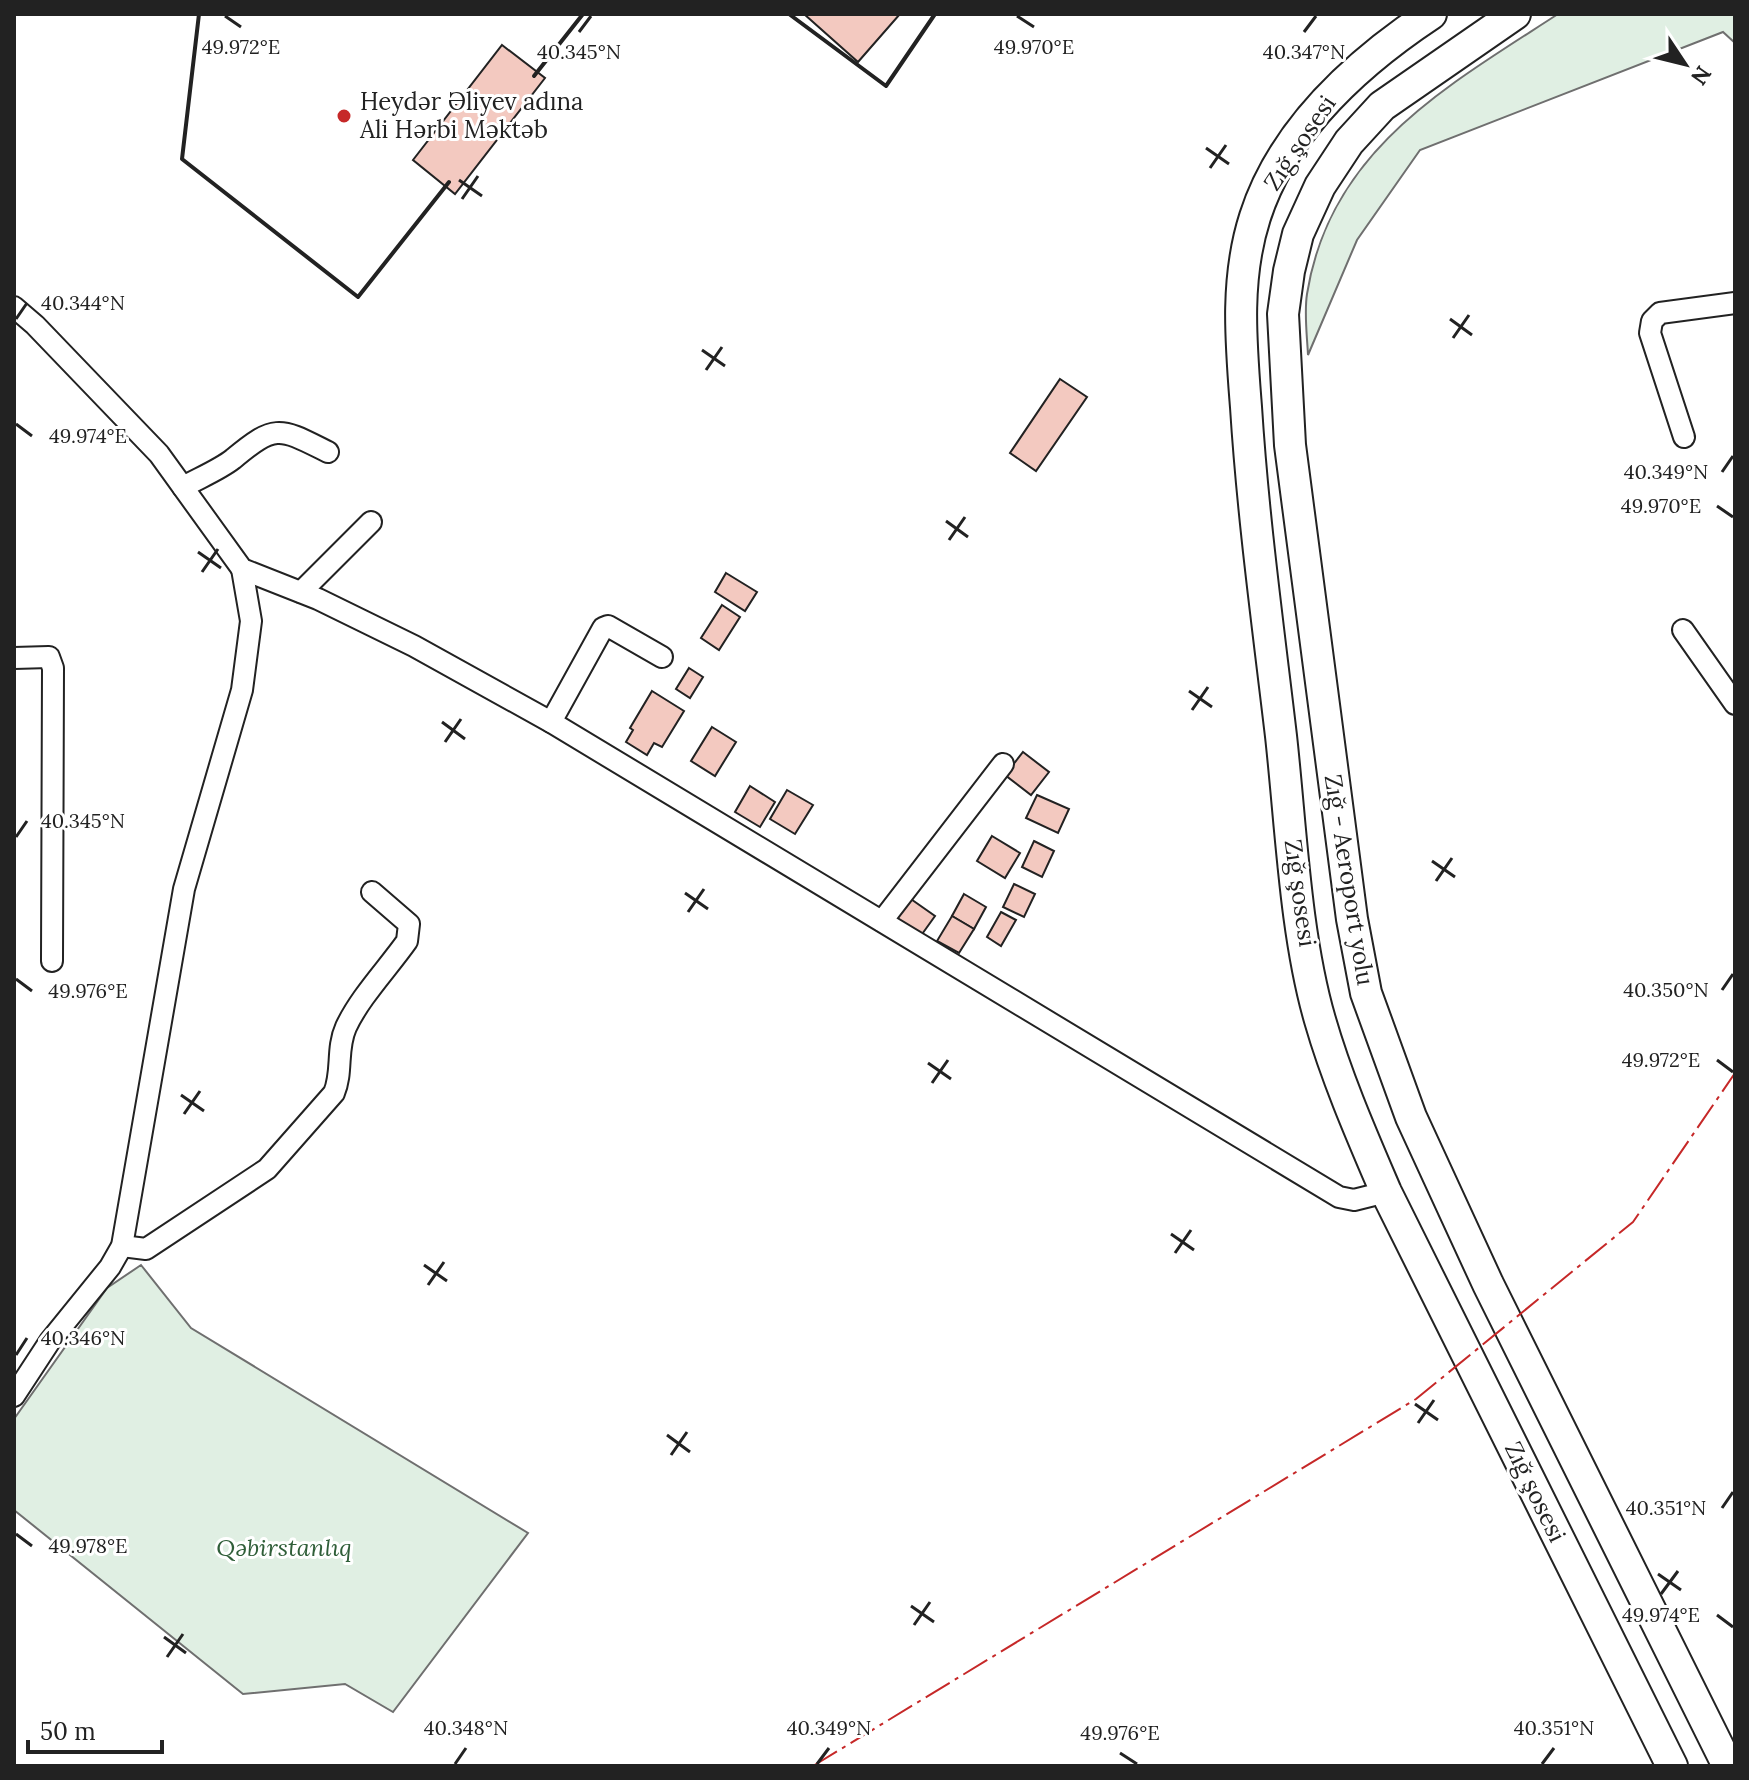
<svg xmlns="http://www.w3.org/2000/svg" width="1749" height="1780" viewBox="0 0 1749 1780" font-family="Lora,serif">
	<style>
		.green { fill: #e0efe3; stroke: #6f6f6f; stroke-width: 2 }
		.building { fill: #f3c9c0; stroke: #222; stroke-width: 2 }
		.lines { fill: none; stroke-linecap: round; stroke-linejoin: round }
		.minor-casing { stroke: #222; stroke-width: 24 }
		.highway-casing { stroke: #222; stroke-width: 34 }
		.minor { stroke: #fff; stroke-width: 20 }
		.highway { stroke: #fff; stroke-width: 30 }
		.wall { stroke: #222; stroke-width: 4 }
		.power { stroke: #c62828; stroke-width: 2; stroke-dasharray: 28 6 4 6; stroke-linecap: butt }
		.ticks { fill: none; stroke: #222; stroke-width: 3 }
		.poi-dot { fill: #c62828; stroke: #fff; stroke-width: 3 }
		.labels { text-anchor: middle; stroke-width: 6; stroke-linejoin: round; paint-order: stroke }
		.poi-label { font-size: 24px; fill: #222; stroke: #fff; text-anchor: start }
		.street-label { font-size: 24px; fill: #222; stroke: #fff }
		.park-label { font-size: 24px; font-style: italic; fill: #2f5e38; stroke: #fff }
		.ticks-label { font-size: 20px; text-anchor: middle; fill: #222; stroke: #fff; stroke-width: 6; stroke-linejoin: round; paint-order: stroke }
	</style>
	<rect width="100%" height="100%" fill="#fff"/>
	<g class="green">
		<path d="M1558 14H1735V43L1723 32 1420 150 1357 240 1308 355C1307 335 1304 313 1307 294 1330 150 1446 87 1558 14Z"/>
		<path d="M141 1265 191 1328 528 1533 393 1712 345 1684 243 1694 14 1510V1419L107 1288Z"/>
	</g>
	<g class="building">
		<path d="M804 14H900L858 62Z"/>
		<path d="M502 45 545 78 455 194 413 160Z"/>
		<path d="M1060 379 1087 397 1036 471 1010 453Z"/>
		<path d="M726 573 757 592 745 611 715 592Z"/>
		<path d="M722 605 740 617 719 650 701 638Z"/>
		<path d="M689 668 703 677 690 698 676 689Z"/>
		<path d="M652 691 684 711 662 747 654 743 647 755 626 742 633 730 630 728Z"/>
		<path d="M712 727 736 742 715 776 691 761Z"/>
		<path d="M1023 752 1049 772 1031 795 1005 775Z"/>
		<path d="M750 786 775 802 760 827 735 812Z"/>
		<path d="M787 790 813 805 795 834 770 819Z"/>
		<path d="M1037 795 1069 809 1058 833 1026 818Z"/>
		<path d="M992 836 1020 853 1005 878 977 861Z"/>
		<path d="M1034 841 1054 851 1042 877 1022 867Z"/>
		<path d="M1014 884 1035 894 1024 917 1003 907Z"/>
		<path d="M964 894 986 907 974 929 952 916Z"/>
		<path d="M908 897 935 916 920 937 893 919Z"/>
		<path d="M1001 912 1016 920 1001 946 987 937Z"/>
		<path d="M952 916 974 929 959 953 937 941Z"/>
	</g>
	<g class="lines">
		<g class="minor-casing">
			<g id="minor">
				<path d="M14 307 35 325 159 454 242 569 318 599 414 646 551 722 1339 1197 1354 1200 1386 1192"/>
				<path d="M1684 437 1650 333 1652 321 1660 313 1735 303"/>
				<path d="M183 487C199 478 219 470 233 459 276 423 280 428 328 452"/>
				<path d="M301 592 371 522"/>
				<path d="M1683 630 1735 704"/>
				<path d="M14 658 49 657 53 668 52 961"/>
				<path d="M551 722 603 628 608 626 662 657"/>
				<path d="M882 921 1003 764"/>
				<path d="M122 1246 146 1249 267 1169 334 1093C343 1072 336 1049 346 1027 360 997 388 968 407 941L409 924 372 892"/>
				<path d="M14 1396 50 1341 110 1267 122 1246 184 889 242 690 251 621 242 569"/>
			</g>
		</g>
		<g class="highway-casing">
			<g id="highway">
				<path d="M1431 14C1357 63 1283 129 1255 217 1235 279 1241 343 1246 407 1253 517 1268 626 1281 736 1291 826 1295 934 1320 1020 1337 1079 1362 1136 1386 1192L1672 1766"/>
				<path d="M1515 14 1382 106 1349 142 1320 186 1298 234 1289 271 1283 314 1290 445 1352 919 1366 993 1411 1117 1488 1284 1728 1766"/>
			</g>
		</g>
		<use href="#minor" class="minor"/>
		<use href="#highway" class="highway"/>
		<g class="wall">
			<path d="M199 14 182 159 358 297 449 182"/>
			<path d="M789 14 886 86 935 14"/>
			<path d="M534 76 583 14"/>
		</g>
		<path class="power" d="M813 1766 1416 1399 1633 1222 1735 1073"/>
	</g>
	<path class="ticks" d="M225 16 241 27M1017 16 1034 27M579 32 591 16M1304 32 1316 16M1206 148 1229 164M1210 168 1226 145M459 180 482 196M462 199 478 176M16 319 27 303M1450 319 1472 335M1453 338 1469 315M702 350 725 366M706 370 722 347M16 424 32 436M1722 472 1733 456M1717 506 1733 517M946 521 968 537M949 540 965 517M198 552 221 568M202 572 218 549M1189 691 1212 707M1192 710 1208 687M442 722 465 739M445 742 461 719M16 837 27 821M1432 861 1455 877M1436 881 1452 858M685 893 708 909M688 912 704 889M16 979 32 991M1722 990 1733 974M1717 1060 1733 1072M928 1063 951 1079M932 1083 948 1060M181 1095 204 1111M184 1114 200 1091M1171 1234 1194 1250M1175 1253 1191 1230M424 1265 447 1281M428 1285 444 1262M16 1355 27 1338M1415 1404 1438 1420M1418 1423 1434 1400M667 1435 690 1452M671 1455 687 1432M1722 1508 1733 1492M16 1534 32 1546M1658 1574 1681 1590M1661 1594 1678 1571M911 1606 934 1622M1717 1615 1733 1627M914 1625 930 1602M164 1637 186 1653M167 1657 183 1634M1120 1753 1137 1764M455 1764 466 1748M817 1764 829 1748M1542 1764 1554 1748"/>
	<circle class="poi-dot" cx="344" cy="116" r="8"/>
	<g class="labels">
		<g class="poi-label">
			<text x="360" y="110">Heydər Əliyev adına<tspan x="360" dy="28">Ali Hərbi Məktəb</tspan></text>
		</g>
		<g class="street-label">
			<text transform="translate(1300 143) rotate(-56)" y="8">Zığ şosesi</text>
			<text transform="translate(1349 880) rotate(81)" y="8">Zığ - Aeroport yolu</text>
			<text transform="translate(1300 893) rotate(82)" y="8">Zığ şosesi</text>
			<text transform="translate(1535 1492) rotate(64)" y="8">Zığ şosesi</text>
		</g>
		<g class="park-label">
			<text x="284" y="1556">Qəbirstanlıq</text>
		</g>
	</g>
	<g class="ticks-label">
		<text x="241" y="54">49.972°E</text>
		<text x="1034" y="54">49.970°E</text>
		<text x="579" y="59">40.345°N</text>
		<text x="1304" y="59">40.347°N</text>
		<text x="83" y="310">40.344°N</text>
		<text x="88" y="443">49.974°E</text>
		<text x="1666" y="479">40.349°N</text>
		<text x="1661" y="513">49.970°E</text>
		<text x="83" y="828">40.345°N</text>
		<text x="1666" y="997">40.350°N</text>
		<text x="88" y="998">49.976°E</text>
		<text x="1661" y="1067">49.972°E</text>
		<text x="83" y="1345">40.346°N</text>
		<text x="1666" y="1515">40.351°N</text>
		<text x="88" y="1553">49.978°E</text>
		<text x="1661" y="1622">49.974°E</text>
		<text x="466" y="1735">40.348°N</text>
		<text x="829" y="1735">40.349°N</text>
		<text x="1554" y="1735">40.351°N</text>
		<text x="1120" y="1740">49.976°E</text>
	</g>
	<rect width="1749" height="1780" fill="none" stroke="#222222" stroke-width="32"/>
	<g transform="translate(1685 64) rotate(125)" stroke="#ffffff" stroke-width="6" paint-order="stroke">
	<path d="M0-6L14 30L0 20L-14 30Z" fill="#222222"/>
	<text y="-12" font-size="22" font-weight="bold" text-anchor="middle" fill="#222222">N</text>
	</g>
	<path d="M28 1740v12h134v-12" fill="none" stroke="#222222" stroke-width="4"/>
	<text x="40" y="1740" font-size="24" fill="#222222" stroke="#ffffff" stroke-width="6" paint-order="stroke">50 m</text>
</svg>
